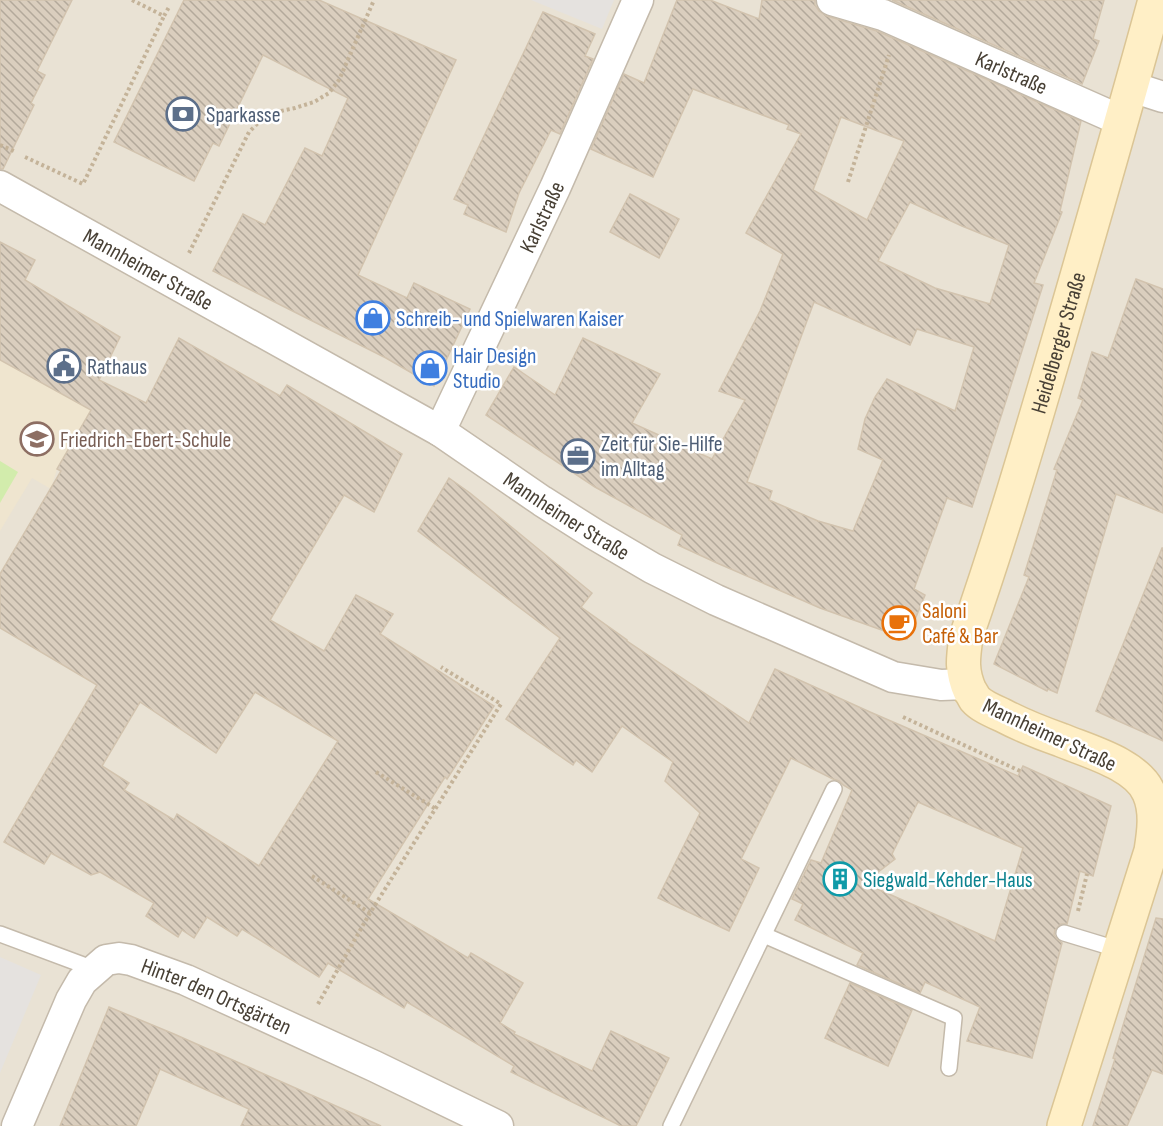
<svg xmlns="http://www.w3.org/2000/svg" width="1163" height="1126" viewBox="0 0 1163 1126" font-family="'Sofia Sans Condensed',sans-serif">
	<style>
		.residential { fill: #e9e2d4 }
		.education { fill: #efe5cf }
		.garden { fill: #d2ecac }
		.parking { fill: #e5e2df }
		.building { fill: url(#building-back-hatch); stroke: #d2c3ae; stroke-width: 1.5; fill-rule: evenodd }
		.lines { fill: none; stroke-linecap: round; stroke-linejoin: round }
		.lane-casing { stroke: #c4baab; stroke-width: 18 }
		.street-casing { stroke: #c4baab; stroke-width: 33 }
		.secondary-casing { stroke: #dbc595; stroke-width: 36 }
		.path { stroke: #c4b399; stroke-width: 4; stroke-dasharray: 3 3; stroke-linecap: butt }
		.lane { stroke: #fff; stroke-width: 15 }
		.street { stroke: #fff; stroke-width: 30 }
		.secondary { stroke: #ffefc6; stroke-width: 33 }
		.labels { text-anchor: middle; stroke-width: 5; stroke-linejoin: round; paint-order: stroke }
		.street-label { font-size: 22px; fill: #484035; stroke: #fff }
		.service-label { font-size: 22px; fill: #4e5e75; stroke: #fff; text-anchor: start }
		.shop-label { font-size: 22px; fill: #366cbe; stroke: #fff; text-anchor: start }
		.education-label { font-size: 22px; fill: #785e54; stroke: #fff; text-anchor: start }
		.food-label { font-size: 22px; fill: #c56008; stroke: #fff; text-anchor: start }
		.culture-label { font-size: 22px; fill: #0d838f; stroke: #fff; text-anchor: start }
	</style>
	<defs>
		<pattern id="building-back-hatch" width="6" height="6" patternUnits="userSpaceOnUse" patternTransform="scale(1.5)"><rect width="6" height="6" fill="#dacebe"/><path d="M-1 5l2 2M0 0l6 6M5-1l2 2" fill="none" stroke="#b3a99b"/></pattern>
	</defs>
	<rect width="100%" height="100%" fill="#f5f0e7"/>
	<rect class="residential" x="0" y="0" width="1163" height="1126"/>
	<path class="education" d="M0 360 91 410 57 469 51 489 32 478 0 531Z"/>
	<path class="garden" d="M0 461 18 472 0 503Z"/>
	<g class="parking">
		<path d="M531 0H614L602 29Z"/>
		<path d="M0 957 41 975 0 1073Z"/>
	</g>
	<g class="building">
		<path d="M0 0H72L37 71 45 75 31 103 34 105 3 169H0Z"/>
		<path d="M184 0H319L456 60 358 275 407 298 414 283 470 309 434 386 386 358 213 271 243 214 265 225 305 148 322 156 348 98 263 55 219 146 213 143 194 181 114 142Z"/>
		<path d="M677 0H710L759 19 762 0H815V5L819 11 827 16 877 31 1081 121 1060 211 1062 212 1034 283 1043 285 972 507 947 498 914 589 925 595 907 639 820 608 717 563 678 545 682 535 595 487 486 415 514 367 555 395 583 338 660 374 632 423 712 459 745 400 719 391 760 311 783 254 746 233 801 134 787 129 789 125 693 89 653 177 591 149 624 74 644 83ZM841 117 904 141 867 220 813 190ZM910 202 962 226 1009 245 990 304 935 288 878 261ZM814 302 910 345 917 329 974 347 955 411 887 379 875 397 865 419 858 449 883 460 853 531 818 521 769 500 772 491 747 482Z"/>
		<path d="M892 0H1104L1093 39 1099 41 1082 84Z"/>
		<path d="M543 12 595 34 585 56 593 59 560 134 551 130 519 193 506 232 464 214 468 205 454 199Z"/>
		<path d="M630 194 679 219 659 258 610 232Z"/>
		<path d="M0 242 35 260 25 280 120 337 99 380 146 403 179 338 280 396 287 385 402 454 374 512 344 495 270 620 324 651 356 595 393 614 380 634 494 706 447 779 445 777 368 899 468 958 471 953 523 983 500 1023 515 1032 514 1034 592 1071 611 1031 669 1058 636 1126H621L511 1072 514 1066 407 1002 404 1008 328 963 319 977 242 929 237 936 207 917 194 938 182 930 178 937 146 916 154 903 100 872 91 875 51 853 44 864 4 842 97 685 0 628V574L61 471 57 469 91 410 0 360ZM255 692 338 741 259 866 177 814 174 820 124 790 129 783 102 766 140 702 216 753Z"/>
		<path d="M1136 279 1163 289V513L1116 494 1057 693 1048 689 1047 691 994 664 1029 577 1024 575 1057 470 1054 469 1083 400 1078 398 1092 352 1108 358Z"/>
		<path d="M449 478 470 493 592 593 581 607 627 640V641L749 723 775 669 870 712 1018 776 1023 766 1111 806 1093 876 1080 871 1067 924H1061L1055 930 1054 935 1057 939 1062 943 1032 1058 967 1041 980 1007 925 982 920 993 857 965 863 953 795 920 803 904 792 899 811 860 821 863 852 790 843 785 839 781 833 779 791 758 741 859 759 868 729 931 658 898 700 813 665 781 673 762 622 726 592 772 576 760 573 765 506 719 560 638 418 531ZM918 802 1023 848 995 941 864 883 895 859 892 854Z"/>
		<path d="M1162 548H1163V741L1096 711Z"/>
		<path d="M1156 918 1163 919V1074L1152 1070 1127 1126H1093L1115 1059 1113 1058Z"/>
		<path d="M850 983 912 1010 888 1066 825 1038Z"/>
		<path d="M109 1007 174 1034 381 1126H241L249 1109 160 1069 136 1126H60Z"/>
	</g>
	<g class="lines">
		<g class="lane-casing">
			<g id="lane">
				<path d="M1064 933 1120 950"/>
				<path d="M0 934 94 969"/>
				<path d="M764 935 954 1018 949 1068"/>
				<path d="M671 1126 834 789"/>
			</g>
		</g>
		<g class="street-casing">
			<g id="street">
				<path id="s1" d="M832 0 883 15 1122 121"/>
				<path d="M1132 87 1163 97"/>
				<path id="s2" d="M0 186 440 431 542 501 594 534 652 568 716 600 893 677 941 685 967 684"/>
				<path id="s3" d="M440 431 555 188 638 0"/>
				<path id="s4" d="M17 1126 71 1000 82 981 106 960 119 958 131 960 186 980 374 1066 498 1126"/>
			</g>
		</g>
		<g class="secondary-casing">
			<g id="secondary">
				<path id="s5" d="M1064 1126 1151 851C1154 832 1157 811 1149 793 1137 764 1087 751 1061 740 1041 733 1021 725 1002 715 993 711 981 706 975 699 973 696 972 693 970 691 961 671 963 658 966 637 1000 540 1029 441 1058 342 1091 228 1124 114 1155 0"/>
			</g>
		</g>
		<g class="path">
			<path d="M132 0 164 16 169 7"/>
			<path d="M0 145 16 152"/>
			<path d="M25 157 83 184 164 16"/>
			<path d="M848 182 889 55"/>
			<path d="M189 253 249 132 261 120 276 112 295 108 314 102 329 93 339 80 374 0"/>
			<path d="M903 717 1020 771"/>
			<path d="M376 772 436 809"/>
			<path d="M312 876 370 913"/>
			<path d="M1078 911 1087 874"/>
			<path d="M318 1004 370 913 501 704 441 667"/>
		</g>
		<use href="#lane" class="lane"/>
		<use href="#street" class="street"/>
		<use href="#secondary" class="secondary"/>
	</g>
	<defs>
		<g id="bank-ring" transform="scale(1.725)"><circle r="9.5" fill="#fff" stroke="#5c6f8a" stroke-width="1.5"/><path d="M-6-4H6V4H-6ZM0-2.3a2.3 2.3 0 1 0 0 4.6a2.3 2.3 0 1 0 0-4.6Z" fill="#5c6f8a"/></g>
		<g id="shop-ring" transform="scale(1.725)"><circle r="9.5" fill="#fff" stroke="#3f7fe0" stroke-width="1.5"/><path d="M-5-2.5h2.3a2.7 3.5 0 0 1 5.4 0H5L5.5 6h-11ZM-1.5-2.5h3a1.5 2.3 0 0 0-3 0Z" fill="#3f7fe0"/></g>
		<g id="civic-ring" transform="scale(1.725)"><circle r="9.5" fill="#fff" stroke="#5c6f8a" stroke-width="1.5"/><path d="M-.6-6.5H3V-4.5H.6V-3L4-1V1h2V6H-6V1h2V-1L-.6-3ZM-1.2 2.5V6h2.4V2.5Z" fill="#5c6f8a"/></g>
		<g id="school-ring" transform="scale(1.725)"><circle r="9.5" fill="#fff" stroke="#8d6e63" stroke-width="1.5"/><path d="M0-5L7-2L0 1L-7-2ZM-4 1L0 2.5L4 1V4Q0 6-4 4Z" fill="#8d6e63"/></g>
		<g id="office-ring" transform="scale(1.725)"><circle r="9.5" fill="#fff" stroke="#5c6f8a" stroke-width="1.5"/><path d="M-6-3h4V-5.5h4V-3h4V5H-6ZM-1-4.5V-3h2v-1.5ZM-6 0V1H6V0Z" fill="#5c6f8a"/></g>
		<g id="cafe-ring" transform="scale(1.725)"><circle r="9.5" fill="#fff" stroke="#e8710a" stroke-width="1.5"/><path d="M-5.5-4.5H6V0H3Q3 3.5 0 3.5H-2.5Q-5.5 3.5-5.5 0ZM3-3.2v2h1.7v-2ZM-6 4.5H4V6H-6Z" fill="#e8710a"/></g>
		<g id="building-ring" transform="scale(1.725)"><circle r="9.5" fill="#fff" stroke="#0f9aa8" stroke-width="1.5"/><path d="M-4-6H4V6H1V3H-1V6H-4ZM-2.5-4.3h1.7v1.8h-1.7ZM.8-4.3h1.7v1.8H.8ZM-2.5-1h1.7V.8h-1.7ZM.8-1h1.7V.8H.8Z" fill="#0f9aa8"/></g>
	</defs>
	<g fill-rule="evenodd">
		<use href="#bank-ring" x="183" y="114"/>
		<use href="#shop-ring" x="373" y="318"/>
		<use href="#civic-ring" x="64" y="366"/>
		<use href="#shop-ring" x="430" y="368"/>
		<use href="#school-ring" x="37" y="439"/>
		<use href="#office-ring" x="578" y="456"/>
		<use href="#cafe-ring" x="899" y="623"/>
		<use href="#building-ring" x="840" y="879"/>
	</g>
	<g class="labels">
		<g class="street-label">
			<text dy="8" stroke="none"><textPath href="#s1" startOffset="194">Karlstraße</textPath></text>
			<text dy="8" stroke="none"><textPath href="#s3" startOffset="237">Karlstraße</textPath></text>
			<text dy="8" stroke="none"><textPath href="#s2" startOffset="170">Mannheimer Straße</textPath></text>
			<text dy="8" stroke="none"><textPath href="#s5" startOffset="921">Heidelberger Straße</textPath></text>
			<text dy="8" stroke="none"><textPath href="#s2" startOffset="656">Mannheimer Straße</textPath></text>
			<text transform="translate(1050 734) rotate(25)" y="8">Mannheimer Straße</text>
			<text dy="8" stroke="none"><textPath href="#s4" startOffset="309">Hinter den Ortsgärten</textPath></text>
		</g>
		<g class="service-label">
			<text x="206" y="122">Sparkasse</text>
			<text x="87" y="374">Rathaus</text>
			<text x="601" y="451">Zeit für Sie-Hilfe<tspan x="601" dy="25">im Alltag</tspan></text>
		</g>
		<g class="shop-label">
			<text x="396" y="326">Schreib- und Spielwaren Kaiser</text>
			<text x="453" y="363">Hair Design<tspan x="453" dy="25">Studio</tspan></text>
		</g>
		<g class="education-label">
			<text x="60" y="447">Friedrich-Ebert-Schule</text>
		</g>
		<g class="food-label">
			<text x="922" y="618">Saloni<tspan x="922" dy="25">Café &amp; Bar</tspan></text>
		</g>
		<g class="culture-label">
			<text x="863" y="887">Siegwald-Kehder-Haus</text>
		</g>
	</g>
</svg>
